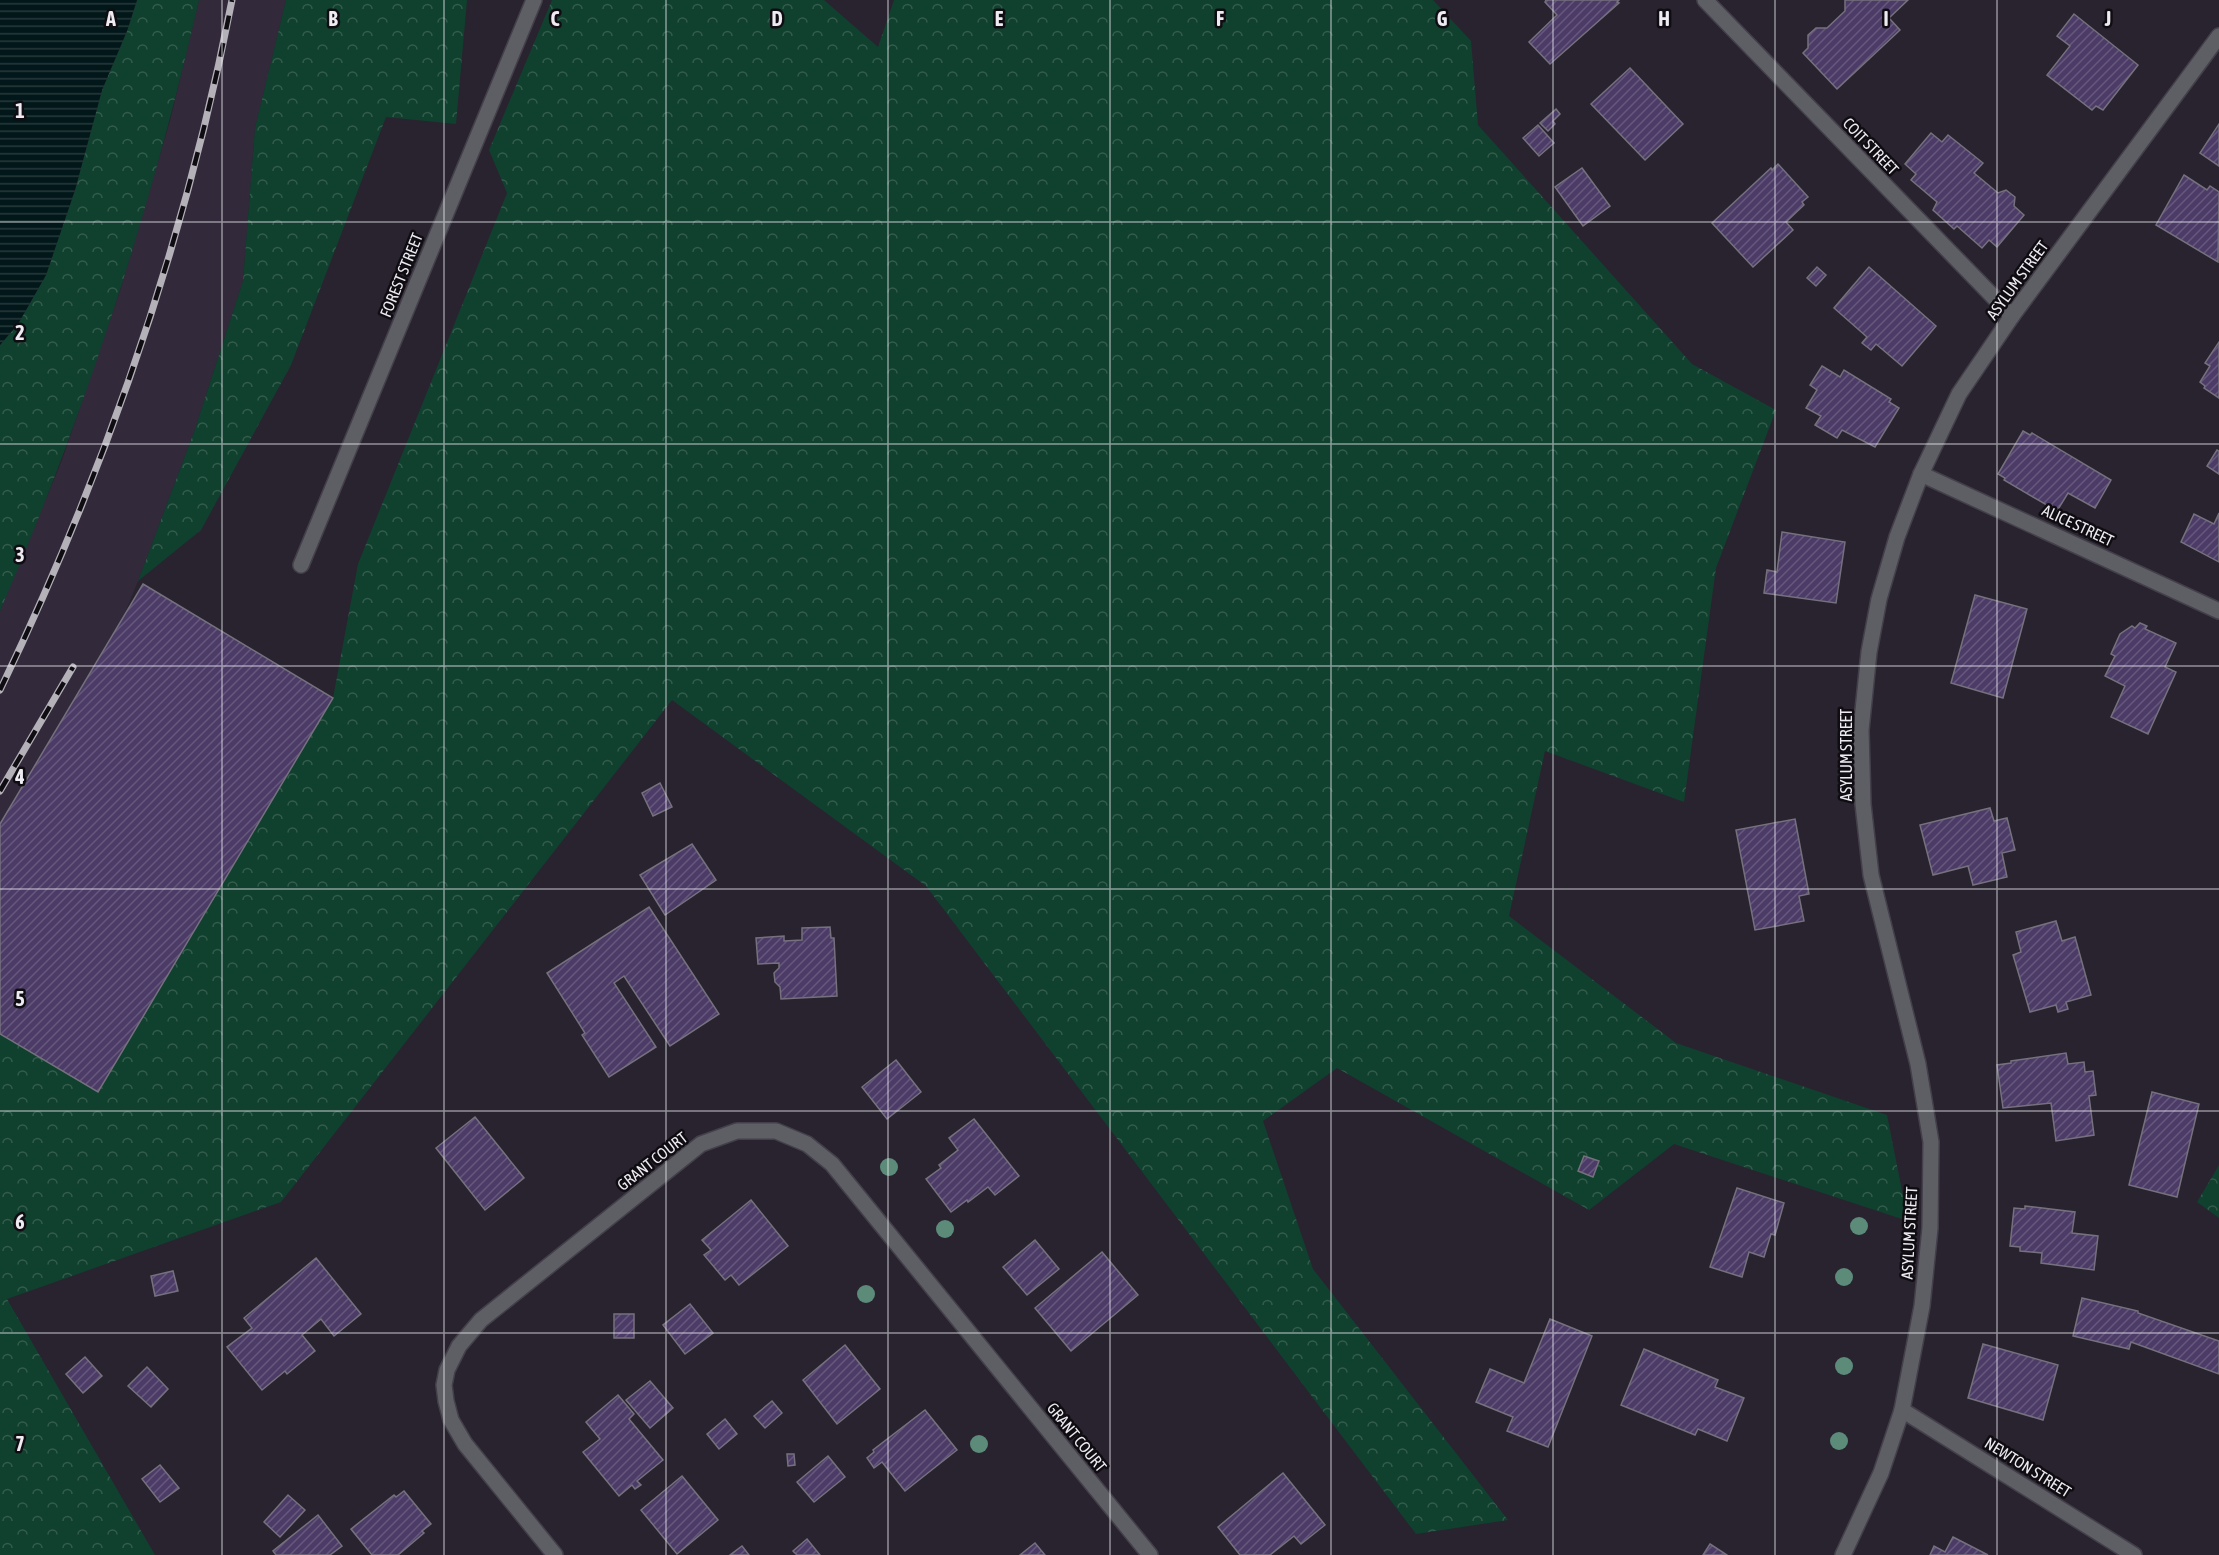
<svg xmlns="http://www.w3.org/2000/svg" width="2219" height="1555" viewBox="0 0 2219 1555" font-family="'Asap Condensed',sans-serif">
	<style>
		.built { fill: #322a3b }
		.forest { fill: url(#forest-crowns) }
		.water { fill: url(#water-rules) }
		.building { fill: url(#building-hatch); stroke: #75717e; stroke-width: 1.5 }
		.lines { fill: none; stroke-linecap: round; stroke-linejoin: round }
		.minor-casing { stroke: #443f4a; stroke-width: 18 }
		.tertiary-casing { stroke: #443f4a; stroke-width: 18 }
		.minor { stroke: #5d5f65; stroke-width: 15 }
		.tertiary { stroke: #5d5f65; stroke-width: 15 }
		.rail-casing { stroke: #b4b1b9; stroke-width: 7 }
		.rail { stroke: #100d12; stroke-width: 4.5; stroke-dasharray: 14; stroke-linecap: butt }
		.tree { fill: #5c8b7a }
		.grid { fill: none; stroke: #eeebf3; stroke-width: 1.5; stroke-opacity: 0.55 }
		.labels { text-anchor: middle; stroke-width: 5; stroke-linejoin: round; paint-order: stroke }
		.street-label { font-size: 16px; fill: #eeebf3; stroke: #100d12 }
		.grid-label { font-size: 20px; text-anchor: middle; font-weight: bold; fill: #eeebf3; stroke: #100d12; stroke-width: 5; stroke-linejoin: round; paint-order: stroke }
	</style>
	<defs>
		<pattern id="forest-crowns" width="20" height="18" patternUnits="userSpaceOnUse" patternTransform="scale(1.5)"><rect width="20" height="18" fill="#10402e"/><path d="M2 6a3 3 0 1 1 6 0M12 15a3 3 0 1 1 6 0" fill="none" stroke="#335c4d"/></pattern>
		<pattern id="water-rules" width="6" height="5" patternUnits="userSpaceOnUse" patternTransform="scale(1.5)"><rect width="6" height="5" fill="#021719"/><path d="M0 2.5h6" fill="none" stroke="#27393b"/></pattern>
		<pattern id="building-hatch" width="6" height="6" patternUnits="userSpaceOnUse" patternTransform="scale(1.5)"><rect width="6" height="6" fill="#4b3b66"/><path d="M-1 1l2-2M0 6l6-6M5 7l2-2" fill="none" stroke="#65587c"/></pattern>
	</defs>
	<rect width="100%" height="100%" fill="#28232e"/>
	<path class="built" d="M199 0H286L255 128 243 281 194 432 138 581 118 630 0 874V611L62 460 120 291 170 121Z"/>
	<g class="forest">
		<path d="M137 0H199C151 210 85 414 0 611V345L18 324 46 275 75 190 102 90 127 31Z"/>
		<path d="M286 0H467L456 124 386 117 291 365 201 530 138 581 194 432 243 281 255 128Z"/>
		<path d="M552 0H824L878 47 894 0H1433L1471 41 1478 125 1692 364 1776 410 1716 568 1684 802 1545 751 1509 916 1676 1043 1887 1115 1908 1221 1674 1144 1589 1210 1337 1068 1263 1121 1313 1269 1508 1520 1416 1534 926 886 672 700 281 1202 7 1299 155 1555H0V1034L98 1092 333 698 358 564 507 193 489 150Z"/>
		<path d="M2219 1165V1218L2197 1202Z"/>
	</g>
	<path class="water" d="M0 0H137L127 31 102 90 75 190 46 275 18 324 0 345Z"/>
	<g class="building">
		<path d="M1546 0H1619L1617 2 1619 3 1550 64 1529 42 1557 15 1545 2Z"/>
		<path d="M1908 0 1889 18 1900 30 1837 89 1803 53 1808 48V35L1816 28H1827L1845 11V0Z"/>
		<path d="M2074 14 2138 65 2103 110 2096 106 2092 110 2047 75 2070 46 2057 36Z"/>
		<path d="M1630 68 1683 124 1645 160 1591 104Z"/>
		<path d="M1556 109 1560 114 1553 121 1555 124 1548 131 1540 123Z"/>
		<path d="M2219 124V166L2200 153Z"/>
		<path d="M1538 125 1554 143 1539 156 1523 138Z"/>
		<path d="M1931 133 1942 142 1948 135 1983 163 1974 173 1998 193 2006 190 2015 197 2014 206 2024 215 1997 247 1989 240 1982 248 1957 226 1954 229 1933 210 1937 202 1911 180 1916 174 1905 164Z"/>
		<path d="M1778 164 1808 197 1802 202 1804 205 1786 222 1793 230 1753 267 1712 223 1771 168 1772 170Z"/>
		<path d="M1582 168 1610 206 1583 226 1555 187Z"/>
		<path d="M2184 175 2207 190 2210 186 2219 192 2218 262 2156 225Z"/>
		<path d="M1817 267 1826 275 1816 286 1807 278Z"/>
		<path d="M1869 267 1936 326 1902 366 1876 344 1871 350 1862 343 1867 337 1834 308Z"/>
		<path d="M2219 342V398L2204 388 2205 386 2200 382 2210 366 2205 363Z"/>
		<path d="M1822 366 1840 377 1844 370 1891 399 1889 402 1899 408 1875 447 1842 430 1837 438 1815 425 1821 416 1806 408 1817 390 1810 385Z"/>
		<path d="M2023 431 2030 435 2032 433 2111 480 2095 508 2068 493 2057 511 2004 480 2005 478 1998 474Z"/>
		<path d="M2217 450 2219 451V474L2207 466Z"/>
		<path d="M2219 513V562L2181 542 2194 514 2214 524Z"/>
		<path d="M1782 532 1845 542 1836 603 1764 593 1767 570 1777 572Z"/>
		<path d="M143 584 333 698 98 1092 0 1034V824Z"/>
		<path d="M1975 595 2027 609 2003 698 1951 683Z"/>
		<path d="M2140 623 2147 626 2145 629 2176 643 2165 667 2176 672 2148 734 2111 717 2125 686 2105 676 2115 656 2111 654 2120 634 2132 626 2135 628Z"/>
		<path d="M660 783 672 807 653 816 642 793Z"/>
		<path d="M1990 808 1994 821 2007 818 2015 850 2002 853 2007 877 1973 885 1968 866 1933 875 1920 825Z"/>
		<path d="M1795 819 1809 894 1799 896 1804 921 1755 930 1736 830Z"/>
		<path d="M692 844 716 880 665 915 640 875Z"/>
		<path d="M649 907 719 1014 670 1046 624 976 614 983 656 1047 609 1077 582 1035 585 1033 547 973Z"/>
		<path d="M2056 921 2062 941 2075 937 2091 995 2066 1002 2068 1009 2058 1012 2056 1005 2030 1012 2013 955 2021 952 2016 932Z"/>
		<path d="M830 927 831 938H834L837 996 781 999 780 987 775 982 774 973 779 968V963L758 964 756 938 784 936V941L802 940V928Z"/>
		<path d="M2066 1053 2068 1064 2084 1062 2085 1072 2093 1071 2096 1095 2089 1096 2094 1135 2056 1141 2051 1103 2003 1108 1997 1065 2011 1063V1061Z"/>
		<path d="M896 1060 921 1092 887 1119 862 1087Z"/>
		<path d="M2152 1092 2199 1104 2177 1197 2129 1185Z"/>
		<path d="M475 1117 524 1178 485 1210 436 1148Z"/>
		<path d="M974 1119 1019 1176 995 1195 988 1187 968 1202 967 1200 951 1212 926 1179 941 1168 939 1165 958 1150 949 1138Z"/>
		<path d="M1584 1156 1599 1161 1593 1177 1578 1171Z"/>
		<path d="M1737 1188 1784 1203 1775 1235 1771 1234 1764 1257 1749 1252 1742 1277 1710 1267Z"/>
		<path d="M751 1200 788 1246 739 1285 731 1275 725 1280 704 1255 711 1250 702 1240Z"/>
		<path d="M2025 1206 2075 1212 2072 1233 2098 1236 2094 1270 2041 1263 2042 1253 2020 1251V1247L2010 1246 2014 1208 2025 1209Z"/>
		<path d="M1035 1240 1059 1269 1027 1295 1003 1267Z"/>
		<path d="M1102 1252 1138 1295 1071 1351 1035 1308Z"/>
		<path d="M316 1258 361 1314 334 1336 321 1319 302 1335 315 1351 287 1374 285 1371 262 1390 227 1347 252 1328 244 1318Z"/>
		<path d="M173 1271 178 1291 155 1296 151 1276Z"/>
		<path d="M2082 1298 2138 1311V1313L2219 1341V1374L2131 1342 2129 1349 2073 1336Z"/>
		<path d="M690 1304 713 1333 685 1354 663 1325Z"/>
		<rect x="614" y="1314" width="20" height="24"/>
		<path d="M1550 1319 1592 1336 1548 1447 1507 1431 1513 1417 1476 1402 1490 1369 1524 1383Z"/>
		<path d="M1983 1344 2058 1365 2043 1420 1968 1398Z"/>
		<path d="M845 1345 880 1389 837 1424 803 1380Z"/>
		<path d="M1644 1349 1718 1380 1715 1387 1744 1398 1727 1441 1698 1429 1695 1435 1621 1405Z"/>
		<path d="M85 1357 102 1376 83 1393 66 1374Z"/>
		<path d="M147 1367 168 1389 151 1407 128 1386Z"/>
		<path d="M650 1381 673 1408 650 1428 626 1400Z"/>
		<path d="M618 1395 634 1414 629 1419 663 1460 637 1481 641 1485 635 1489 632 1485 619 1496 583 1452 600 1439 586 1422Z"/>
		<path d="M772 1401 782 1413 765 1428 754 1416Z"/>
		<path d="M925 1410 957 1450 905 1491 882 1462 874 1468 867 1458 874 1452 873 1450Z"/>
		<path d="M725 1419 737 1434 719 1449 707 1434Z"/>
		<path d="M787 1454H794L795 1465 788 1466Z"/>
		<path d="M828 1456 845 1477 814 1502 797 1482Z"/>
		<path d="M160 1465 179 1488 160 1502 142 1479Z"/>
		<path d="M1283 1473 1325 1525 1301 1544 1294 1536 1270 1555H1240L1218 1527Z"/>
		<path d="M682 1476 718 1520 677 1554 641 1510Z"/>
		<path d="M404 1491 431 1524 422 1531 424 1533 398 1555H372L351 1529 394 1495 396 1497Z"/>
		<path d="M288 1495 305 1510 280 1537 264 1522Z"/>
		<path d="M318 1515 342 1546 330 1555H276L273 1551Z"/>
		<path d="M1953 1537 1988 1555H1930L1934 1546 1945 1552Z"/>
		<path d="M807 1539 820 1555H797L793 1551Z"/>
		<path d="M1035 1543 1045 1555H1020Z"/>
		<path d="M1710 1544 1727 1555H1703Z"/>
		<path d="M742 1546 749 1555H730Z"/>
	</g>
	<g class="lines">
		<g class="minor-casing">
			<g id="minor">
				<path d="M1705 0 2012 316"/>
				<path d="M1921 474 2219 611"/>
				<path d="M301 565 534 0"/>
				<path d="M1902 1410 2134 1555"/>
				<path d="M555 1555 465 1444 451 1420 446 1401 444 1385 447 1370 459 1346 481 1320 701 1144 737 1131H776L807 1144 832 1164 1150 1555"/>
			</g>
		</g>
		<g class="tertiary-casing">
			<path id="tertiary" d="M1843 1555 1881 1473 1902 1410 1922 1306 1930 1228 1931 1142 1918 1064 1871 875 1863 804 1861 730 1869 652 1879 599 1897 537 1921 474 1959 394 2012 316 2219 36"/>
		</g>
		<use href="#minor" class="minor"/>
		<use href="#tertiary" class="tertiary"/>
		<g class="rail-casing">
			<g id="rail">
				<path d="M0 690C105 472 186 238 232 0"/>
				<path d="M0 791 73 667"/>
			</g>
		</g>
		<use href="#rail" class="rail"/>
	</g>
	<g class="tree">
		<circle cx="889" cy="1167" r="9"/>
		<circle cx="1859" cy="1226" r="9"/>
		<circle cx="945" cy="1229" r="9"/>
		<circle cx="1844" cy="1277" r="9"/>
		<circle cx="866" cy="1294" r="9"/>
		<circle cx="1844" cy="1366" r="9"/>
		<circle cx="1839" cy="1441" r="9"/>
		<circle cx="979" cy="1444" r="9"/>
	</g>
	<path class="grid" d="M222 0V1555M444 0V1555M666 0V1555M888 0V1555M1110 0V1555M1331 0V1555M1553 0V1555M1775 0V1555M1997 0V1555M0 222H2219M0 444H2219M0 666H2219M0 889H2219M0 1111H2219M0 1333H2219"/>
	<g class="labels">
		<g class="street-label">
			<text transform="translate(1871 146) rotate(46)" y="6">COIT STREET</text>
			<text transform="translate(401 275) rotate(-68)" y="6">FOREST STREET</text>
			<text transform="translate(2017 280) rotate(-54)" y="6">ASYLUM STREET</text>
			<text transform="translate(2078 525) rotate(25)" y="6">ALICE STREET</text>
			<text transform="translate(1846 755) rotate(-90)" y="6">ASYLUM STREET</text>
			<text transform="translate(652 1161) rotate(-38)" y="6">GRANT COURT</text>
			<text transform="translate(1909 1233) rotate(-87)" y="6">ASYLUM STREET</text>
			<text transform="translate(1077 1437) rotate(51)" y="6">GRANT COURT</text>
			<text transform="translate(2028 1467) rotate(32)" y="6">NEWTON STREET</text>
		</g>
	</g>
	<g class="grid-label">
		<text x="111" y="26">A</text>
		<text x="333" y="26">B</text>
		<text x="555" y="26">C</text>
		<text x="777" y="26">D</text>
		<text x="999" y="26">E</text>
		<text x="1220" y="26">F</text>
		<text x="1442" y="26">G</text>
		<text x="1664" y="26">H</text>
		<text x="1886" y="26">I</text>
		<text x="2108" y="26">J</text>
		<text x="20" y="118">1</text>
		<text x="20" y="340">2</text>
		<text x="20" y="562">3</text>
		<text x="20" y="784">4</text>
		<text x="20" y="1006">5</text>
		<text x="20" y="1229">6</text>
		<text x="20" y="1451">7</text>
	</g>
</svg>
